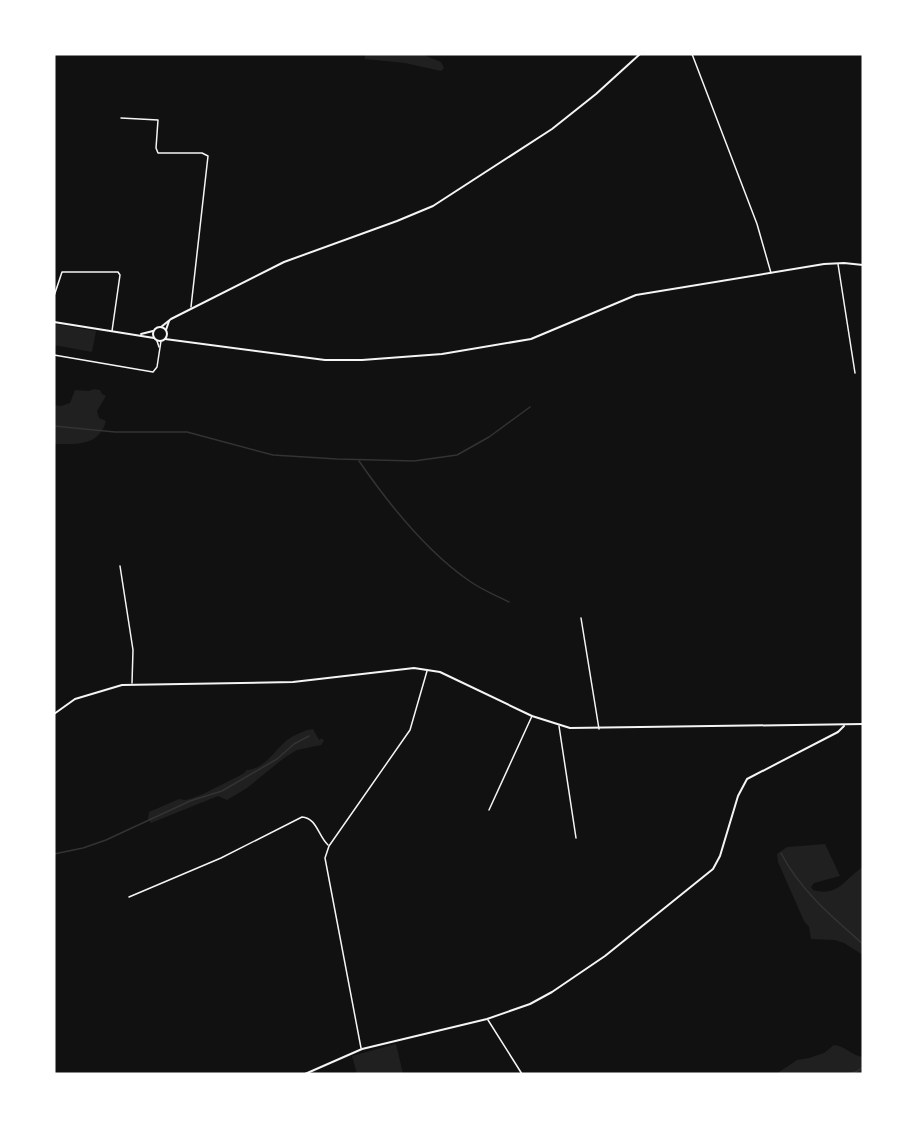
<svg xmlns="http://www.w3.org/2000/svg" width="917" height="1128" viewBox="0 0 917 1128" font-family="'IBM Plex Serif',serif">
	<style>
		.green { fill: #202020 }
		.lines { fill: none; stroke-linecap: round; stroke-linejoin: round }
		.stream { stroke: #333; stroke-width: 1.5 }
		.minor { stroke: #f5f5f5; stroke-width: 1.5 }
		.tertiary { stroke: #f5f5f5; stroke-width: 2 }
		.secondary { stroke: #f5f5f5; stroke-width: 2 }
	</style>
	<rect width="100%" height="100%" fill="#111"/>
	<g class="green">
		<path d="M365 54 424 55 441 62 444 68 441 71 405 63 365 59Z"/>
		<path d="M55 324 96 331 92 352 54 345Z"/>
		<path d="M94 389 100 390 102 394 106 396 97 411 99 418 106 421C99 447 75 444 54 444V405L61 406 70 403 75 390 89 391Z"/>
		<path d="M313 729 319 740 322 738 324 741 321 745 297 750 284 758 247 788 227 800 218 796 151 823 148 819 149 812 179 799 186 800 201 795 243 774 247 770C266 769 276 747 290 738 297 734 305 730 313 729Z"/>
		<path d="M825 844 840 876 814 883 811 887 813 890C839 897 843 880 863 867V955L844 943 835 940 811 939 809 927 804 921 778 862 777 854 787 847Z"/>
		<path d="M396 1044 403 1074H357L352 1056Z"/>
		<path d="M834 1045C846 1046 852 1056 863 1057V1074H776L797 1060 809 1058 824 1053Z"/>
	</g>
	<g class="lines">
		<g class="stream">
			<path d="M54 426 115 432H187L273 455 337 459 414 461 457 455 489 437 530 407"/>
			<path d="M359 461C388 503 425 550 468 580 480 589 495 595 509 602"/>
			<path d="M781 853C800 890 832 917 863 944"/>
			<path d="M54 854 83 848 106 840 190 801 222 791 277 759 294 744 309 736"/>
			<path d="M847 1074 856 1072 863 1067"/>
		</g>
		<g class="minor">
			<path d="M692 54 757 224 771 273"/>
			<path d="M121 118 158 120 156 148 158 153H202L208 156 191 307"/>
			<path d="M838 264 855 373"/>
			<path d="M54 296 62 272H118L120 275 112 331"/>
			<path d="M157 341 159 347"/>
			<path d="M54 355 153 372 157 367 161 341"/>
			<path d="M120 566 133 650 132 683"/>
			<path d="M581 618 599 729"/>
			<path d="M559 726 576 838"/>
			<path d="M489 810 532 716"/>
			<path d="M129 897 221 858 302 817C317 818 318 836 328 845"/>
			<path d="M488 1020 522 1074"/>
			<path d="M361 1048 325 858 329 846 410 730 427 671"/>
		</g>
		<g class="tertiary">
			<path d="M161 327 171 319 284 262 397 221 433 206 552 129 596 94 640 54"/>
			<path d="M166 330 169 321"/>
			<path d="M54 714 75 699 122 685 293 682 414 668 440 672 532 716 570 728 863 724"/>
			<path d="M305 1074 362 1049 487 1019 530 1004 552 992 605 956 713 869 720 856 738 796 747 779 838 732 844 726"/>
		</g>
		<g class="secondary">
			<path d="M54 322 154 338"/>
			<circle cx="160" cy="334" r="7"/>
			<path d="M141 334 153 331"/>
			<path d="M165 339 325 360H362L442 354 531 339 636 295 824 264 844 263 863 265"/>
		</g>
	</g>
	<rect width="917" height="1128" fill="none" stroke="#ffffff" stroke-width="111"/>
</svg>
